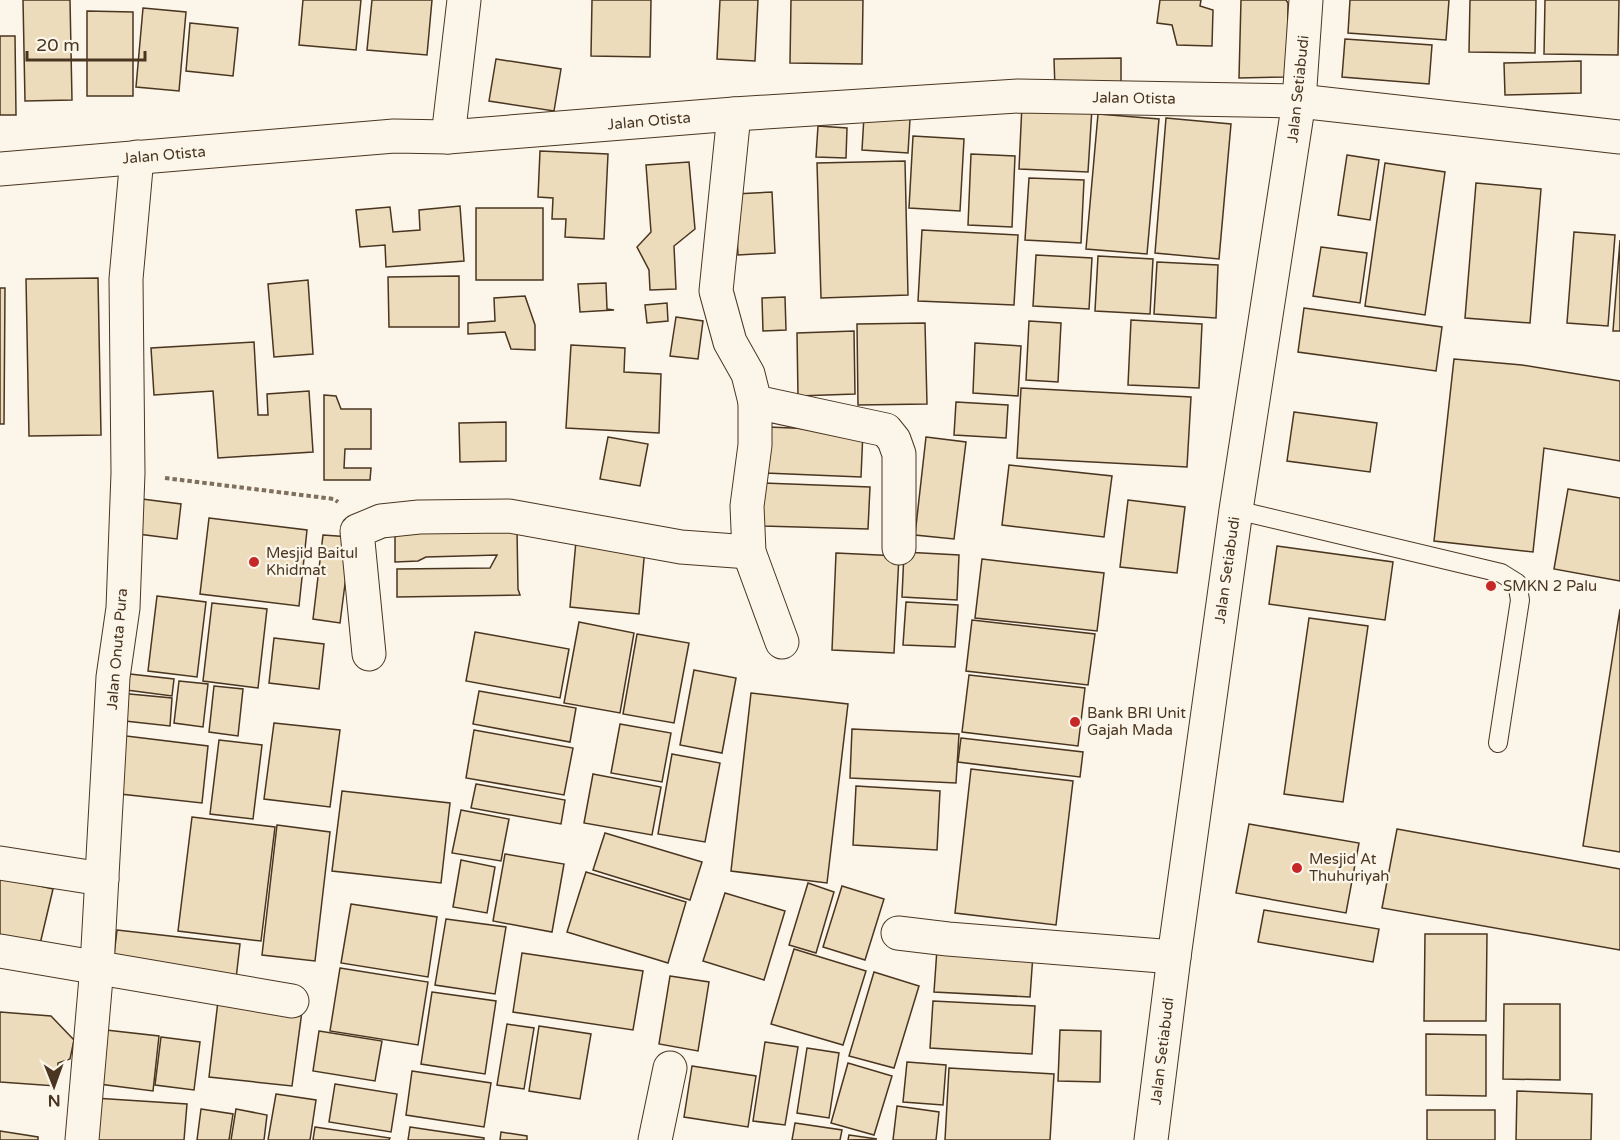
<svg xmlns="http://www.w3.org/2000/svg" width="1620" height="1140" viewBox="0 0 1620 1140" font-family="'Varela Round',sans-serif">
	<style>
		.building { fill: #ecdcbc; stroke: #4a3520; stroke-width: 1.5 }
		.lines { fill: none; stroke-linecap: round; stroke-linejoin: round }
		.service-casing { stroke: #4a3520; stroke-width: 20 }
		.minor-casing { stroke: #4a3520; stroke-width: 35 }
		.path { stroke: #7f6f5c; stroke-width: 4; stroke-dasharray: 4.5 3; stroke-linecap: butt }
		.service { stroke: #fbf6e9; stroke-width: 18 }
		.minor { stroke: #fbf6e9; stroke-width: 33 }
		.poi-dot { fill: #c62828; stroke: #fbf6e9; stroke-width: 2 }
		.labels { text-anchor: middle; stroke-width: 4.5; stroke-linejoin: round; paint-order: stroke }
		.street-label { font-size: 15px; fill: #4a3520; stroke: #fbf6e9 }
		.poi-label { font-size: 15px; fill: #4a3520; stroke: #fbf6e9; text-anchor: start }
	</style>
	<rect width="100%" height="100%" fill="#fbf6e9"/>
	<g class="building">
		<path d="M23 0H70L72 100 25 101Z"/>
		<path d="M303 0H361L356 50 299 45Z"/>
		<path d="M372 0H432L427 55 367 50Z"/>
		<path d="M592 0H651L650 57 591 56Z"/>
		<path d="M720 0H758L755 61 717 59Z"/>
		<path d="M791 0H863L862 64 790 63Z"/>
		<path d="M1160 0H1201L1200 6 1213 10 1212 46 1177 45 1172 25 1157 23Z"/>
		<path d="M1241 0H1286L1288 3 1287 77 1239 78Z"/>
		<path d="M1350 0H1449L1446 40 1348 33Z"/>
		<path d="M1470 0H1536L1535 53 1469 52Z"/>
		<path d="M1545 0H1619L1618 55 1544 54Z"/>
		<path d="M143 8 186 12 179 91 136 87Z"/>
		<path d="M87 11 133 12V96H87Z"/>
		<path d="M190 23 238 28 233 76 186 71Z"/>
		<path d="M0 36H15L16 115H0Z"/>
		<path d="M1345 39 1432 45 1429 84 1342 77Z"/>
		<path d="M1121 58V89H1055L1054 59Z"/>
		<path d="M496 59 561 69 554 111 489 101Z"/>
		<path d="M1581 61V93L1505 95 1504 63Z"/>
		<path d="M1022 104 1092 108 1088 172 1019 169Z"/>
		<path d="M1098 114 1159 119 1147 254 1086 249Z"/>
		<path d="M864 116 910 119 908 153 862 150Z"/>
		<path d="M1166 118 1231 124 1219 259 1155 253Z"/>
		<path d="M818 126 847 128 846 158 816 157Z"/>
		<path d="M913 136 964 139 960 211 909 208Z"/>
		<path d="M540 151 608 154 604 239 565 237 566 219H552L553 198 538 197Z"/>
		<path d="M971 154 1015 156 1012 227 968 225Z"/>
		<path d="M1347 155 1379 160 1370 220 1338 215Z"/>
		<path d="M905 161 908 295 821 298 817 163Z"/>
		<path d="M689 162 695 229 674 246 676 289 650 290 649 270 637 247 651 232 646 165Z"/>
		<path d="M1385 163 1445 172 1425 315 1365 306Z"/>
		<path d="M1029 178 1084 180 1081 243 1025 240Z"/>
		<path d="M1476 183 1541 189 1530 323 1465 318Z"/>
		<path d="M772 192 775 253 738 255 735 194Z"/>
		<path d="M460 206 464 261 386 267 385 245 360 247 356 210 390 207 393 232 420 230 419 210Z"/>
		<rect x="476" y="208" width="67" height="72"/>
		<path d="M922 230 1018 235 1014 305 918 301Z"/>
		<path d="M1574 232 1615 235 1608 326 1567 323Z"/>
		<path d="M1620 240V331H1613Z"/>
		<path d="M1321 247 1367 253 1360 303 1313 296Z"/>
		<path d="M1036 255 1092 258 1089 309 1033 306Z"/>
		<path d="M1098 256 1153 259 1150 314 1095 311Z"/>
		<path d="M1157 262 1218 265 1216 318 1154 314Z"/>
		<path d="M459 276V327H389L388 277Z"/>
		<path d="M98 278 101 435 29 436 26 279Z"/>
		<path d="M308 280 313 354 274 357 268 284Z"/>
		<path d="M606 283 607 309 614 310 580 312 578 284Z"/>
		<path d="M0 288H5L4 424H0Z"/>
		<path d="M525 296 535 325V350L511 349 505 332 468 334V323L495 321 494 298Z"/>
		<path d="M785 297 786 330 763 331 762 298Z"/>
		<path d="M667 303 668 321 647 323 645 305Z"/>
		<path d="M1304 308 1442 327 1436 371 1298 352Z"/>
		<path d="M676 317 703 321 698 359 670 356Z"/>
		<path d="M1131 320 1202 324 1199 388 1128 385Z"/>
		<path d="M1029 321 1061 323 1058 382 1026 380Z"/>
		<path d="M925 323 927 404 858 405 857 324Z"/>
		<path d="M854 331 855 394 798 396 797 333Z"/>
		<path d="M254 342 258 415H268L267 394 309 391 313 452 218 458 213 391 154 395 151 348Z"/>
		<path d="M975 343 1021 346 1018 396 973 393Z"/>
		<path d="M571 345 625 348 624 372 661 374 659 433 566 428Z"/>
		<path d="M1454 359 1522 365 1620 381V461L1544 448 1533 552 1434 541Z"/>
		<path d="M1021 388 1191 397 1187 467 1017 458Z"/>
		<path d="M324 395 336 396 341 409H371V449H345L344 468H371L370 480H324Z"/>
		<path d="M956 402 1008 405 1006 438 954 435Z"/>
		<path d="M1294 412 1377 423 1370 472 1287 461Z"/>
		<path d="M506 422V461L460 462 459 423Z"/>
		<path d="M768 427 863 431 861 477 765 473Z"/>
		<path d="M608 437 648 444 640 486 600 479Z"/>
		<path d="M926 437 966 442 954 539 915 535Z"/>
		<path d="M1009 465 1112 476 1104 537 1002 525Z"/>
		<path d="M763 483 870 487 868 529 762 526Z"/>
		<path d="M1568 489 1620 498V581L1554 569Z"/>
		<path d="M142 499 181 504 177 539 138 534Z"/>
		<path d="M1128 500 1185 507 1177 573 1120 567Z"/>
		<path d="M209 518 307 530 299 606 200 594Z"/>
		<path d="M517 530 518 589 520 595 397 597V569L490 568 497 555 426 557 418 561 395 562V531Z"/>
		<path d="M323 535 351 537 340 623 313 619Z"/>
		<path d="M576 541 645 548 639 614 570 607Z"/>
		<path d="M1277 546 1393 562 1385 620 1269 604Z"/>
		<path d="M904 552 959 555 957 600 902 597Z"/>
		<path d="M836 553 899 556 894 653 832 650Z"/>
		<path d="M982 559 1104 573 1097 631 975 618Z"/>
		<path d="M157 596 206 602 197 677 148 671Z"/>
		<path d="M906 602 958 605 955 647 903 645Z"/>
		<path d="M212 603 267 609 258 688 203 681Z"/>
		<path d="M1620 609V852L1583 846Z"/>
		<path d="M1309 618 1368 626 1343 802 1284 794Z"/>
		<path d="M972 620 1095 634 1088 685 966 671Z"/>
		<path d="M579 622 634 633 620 713 564 703Z"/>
		<path d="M475 632 569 649 560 698 466 681Z"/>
		<path d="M637 634 689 643 674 723 623 714Z"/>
		<path d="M274 638 324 644 319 689 269 683Z"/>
		<path d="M694 670 736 678 722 753 680 745Z"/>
		<path d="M121 673 174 679 172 696 119 689Z"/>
		<path d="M969 675 1085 688 1078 746 962 732Z"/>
		<path d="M179 681 208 684 203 727 174 723Z"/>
		<path d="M214 686 243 689 238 736 209 732Z"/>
		<path d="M479 691 576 708 570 742 473 724Z"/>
		<path d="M119 693 172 698 170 726 116 720Z"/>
		<path d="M751 693 848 704 827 883 731 871Z"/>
		<path d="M274 723 340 730 330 807 264 799Z"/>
		<path d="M620 724 671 733 662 782 611 773Z"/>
		<path d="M852 729 959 734 956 783 850 778Z"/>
		<path d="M474 730 573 748 564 795 466 778Z"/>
		<path d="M118 735 208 746 202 803 111 793Z"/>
		<path d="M961 738 1083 752 1080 777 958 762Z"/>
		<path d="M219 740 262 745 253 819 210 814Z"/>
		<path d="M672 754 720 763 705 842 658 834Z"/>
		<path d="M971 769 1073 781 1056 925 955 913Z"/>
		<path d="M593 774 661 787 652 835 584 823Z"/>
		<path d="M476 784 565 800 561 824 471 808Z"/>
		<path d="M856 786 940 791 937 850 853 845Z"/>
		<path d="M342 791 450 803 441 883 332 871Z"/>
		<path d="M461 810 509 819 501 861 452 853Z"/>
		<path d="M192 817 275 827 261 941 178 931Z"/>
		<path d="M1249 824 1359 843 1346 913 1236 893Z"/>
		<path d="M277 825 330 832 315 961 262 955Z"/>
		<path d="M1397 829 1620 869V950L1382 908Z"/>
		<path d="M605 833 702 862 690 900 593 870Z"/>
		<path d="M505 854 564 864 552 932 493 921Z"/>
		<path d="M461 860 495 867 487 913 453 907Z"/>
		<path d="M586 872 686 902 668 963 567 932Z"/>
		<path d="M0 877 53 889 40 944 0 935Z"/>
		<path d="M808 883 834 892 816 953 789 945Z"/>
		<path d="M842 886 884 899 865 960 823 947Z"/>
		<path d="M725 893 785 911 764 980 703 961Z"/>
		<path d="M351 904 437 917 428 977 341 963Z"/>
		<path d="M1264 910 1379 929 1373 962 1258 942Z"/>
		<path d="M446 919 506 927 495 994 435 985Z"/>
		<path d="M117 930 240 944 236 979 113 964Z"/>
		<path d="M1425 934H1487L1486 1021H1424Z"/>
		<path d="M794 949 866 971 843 1045 771 1024Z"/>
		<path d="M937 949 1033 954 1030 997 934 992Z"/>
		<path d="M522 953 643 971 633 1030 513 1012Z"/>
		<path d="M340 968 428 982 418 1045 330 1031Z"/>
		<path d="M874 972 919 986 894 1068 849 1056Z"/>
		<path d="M670 976 709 982 698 1051 659 1044Z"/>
		<path d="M432 992 496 1001 485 1074 421 1064Z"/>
		<path d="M218 1001 302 1011 292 1086 209 1077Z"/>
		<path d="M933 1001 1035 1006 1032 1054 930 1048Z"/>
		<path d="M1504 1004H1560V1080L1503 1079Z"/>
		<path d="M0 1012 51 1016 74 1040 70 1059 58 1063 56 1086 0 1082Z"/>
		<path d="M507 1024 534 1028 524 1089 497 1085Z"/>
		<path d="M539 1026 591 1034 580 1099 529 1091Z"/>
		<path d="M97 1029 159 1036 153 1091 91 1083Z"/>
		<path d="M1060 1030 1101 1031 1100 1082 1058 1081Z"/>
		<path d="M319 1031 382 1041 375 1081 313 1071Z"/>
		<path d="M1426 1034 1486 1035V1096L1426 1095Z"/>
		<path d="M161 1037 200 1042 194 1090 155 1085Z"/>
		<path d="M765 1042 798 1047 785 1125 753 1121Z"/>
		<path d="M807 1048 839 1053 829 1118 797 1113Z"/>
		<path d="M907 1062 946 1065 943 1105 903 1102Z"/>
		<path d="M848 1063 892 1076 874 1135 831 1123Z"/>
		<path d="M692 1066 756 1076 748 1127 684 1117Z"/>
		<path d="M949 1068 1054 1074 1050 1140H945Z"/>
		<path d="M412 1071 491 1083 484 1127 406 1115Z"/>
		<path d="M335 1084 397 1094 391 1132 329 1122Z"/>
		<path d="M1517 1091 1592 1094 1591 1140H1516Z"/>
		<path d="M276 1094 316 1100 310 1140H268Z"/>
		<path d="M94 1098 187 1104 184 1140H91Z"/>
		<path d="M897 1106 939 1112 936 1140H893Z"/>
		<path d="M201 1109 233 1114 229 1140H197Z"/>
		<path d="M236 1109 267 1115 264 1140H231Z"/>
		<rect x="1427" y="1110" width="68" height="30"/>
		<path d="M795 1123 842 1130 840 1140H792Z"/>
		<path d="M315 1127 390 1138 389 1140H313Z"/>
		<path d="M410 1127 484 1138V1140H408Z"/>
		<path d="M0 1131 38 1137V1140H0Z"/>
		<path d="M501 1132 527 1136V1140H500Z"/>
		<path d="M849 1135 877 1139 848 1140Z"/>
	</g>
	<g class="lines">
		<g class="service-casing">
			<path id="service" d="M1236 510 1501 573 1517 583 1520 600 1498 743"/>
		</g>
		<g class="minor-casing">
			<g id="minor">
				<path d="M734 114 716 291 730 342 748 374 755 402 886 430 894 440 899 454V548"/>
				<path d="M448 137 464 0"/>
				<path d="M0 169 394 136 448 137 734 114 1018 96 1299 101 1620 137"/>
				<path d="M755 402V445L747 506 749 552 782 642"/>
				<path d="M369 654 357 531 381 521 419 517 509 516 681 547 749 552"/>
				<path d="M0 863 102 879"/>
				<path d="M898 933 948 939 1174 957"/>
				<path d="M0 951 292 1001"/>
				<path d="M82 1140 97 966 113 677 123 608 128 473 126 279 137 157"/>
				<path d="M655 1140 670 1068"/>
				<path d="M1151 1140 1174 957 1236 510 1299 101 1306 0"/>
			</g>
		</g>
		<path class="path" d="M165 478 334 499 338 502"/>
		<use href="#service" class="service"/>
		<use href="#minor" class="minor"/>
	</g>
	<g class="poi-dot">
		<circle cx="254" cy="562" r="6"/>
		<circle cx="1491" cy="586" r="6"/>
		<circle cx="1075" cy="722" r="6"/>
		<circle cx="1297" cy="868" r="6"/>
	</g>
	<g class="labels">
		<g class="street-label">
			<text transform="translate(1298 89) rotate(-84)" y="5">Jalan Setiabudi</text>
			<text transform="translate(1134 98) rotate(1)" y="5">Jalan Otista</text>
			<text transform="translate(649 121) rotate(-5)" y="5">Jalan Otista</text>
			<text transform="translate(164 155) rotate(-5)" y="5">Jalan Otista</text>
			<text transform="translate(1227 570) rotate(-82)" y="5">Jalan Setiabudi</text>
			<text transform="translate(117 649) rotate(-85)" y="5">Jalan Onuta Pura</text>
			<text transform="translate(1162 1051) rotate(-83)" y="5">Jalan Setiabudi</text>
		</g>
		<g class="poi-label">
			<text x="266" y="558">Mesjid Baitul<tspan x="266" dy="17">Khidmat</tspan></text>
			<text x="1503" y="591">SMKN 2 Palu</text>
			<text x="1087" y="718">Bank BRI Unit<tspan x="1087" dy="17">Gajah Mada</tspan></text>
			<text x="1309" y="864">Mesjid At<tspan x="1309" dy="17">Thuhuriyah</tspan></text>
		</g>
	</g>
	<g transform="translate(54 1086) rotate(179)" stroke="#fbf6e9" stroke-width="4.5" paint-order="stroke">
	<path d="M0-4.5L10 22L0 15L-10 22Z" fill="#4a3520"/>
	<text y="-9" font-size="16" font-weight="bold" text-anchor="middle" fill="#4a3520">N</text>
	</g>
	<path d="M27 51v9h118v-9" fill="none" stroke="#4a3520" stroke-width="3"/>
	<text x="36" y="51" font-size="18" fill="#4a3520" stroke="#fbf6e9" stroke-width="4.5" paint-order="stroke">20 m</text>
</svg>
